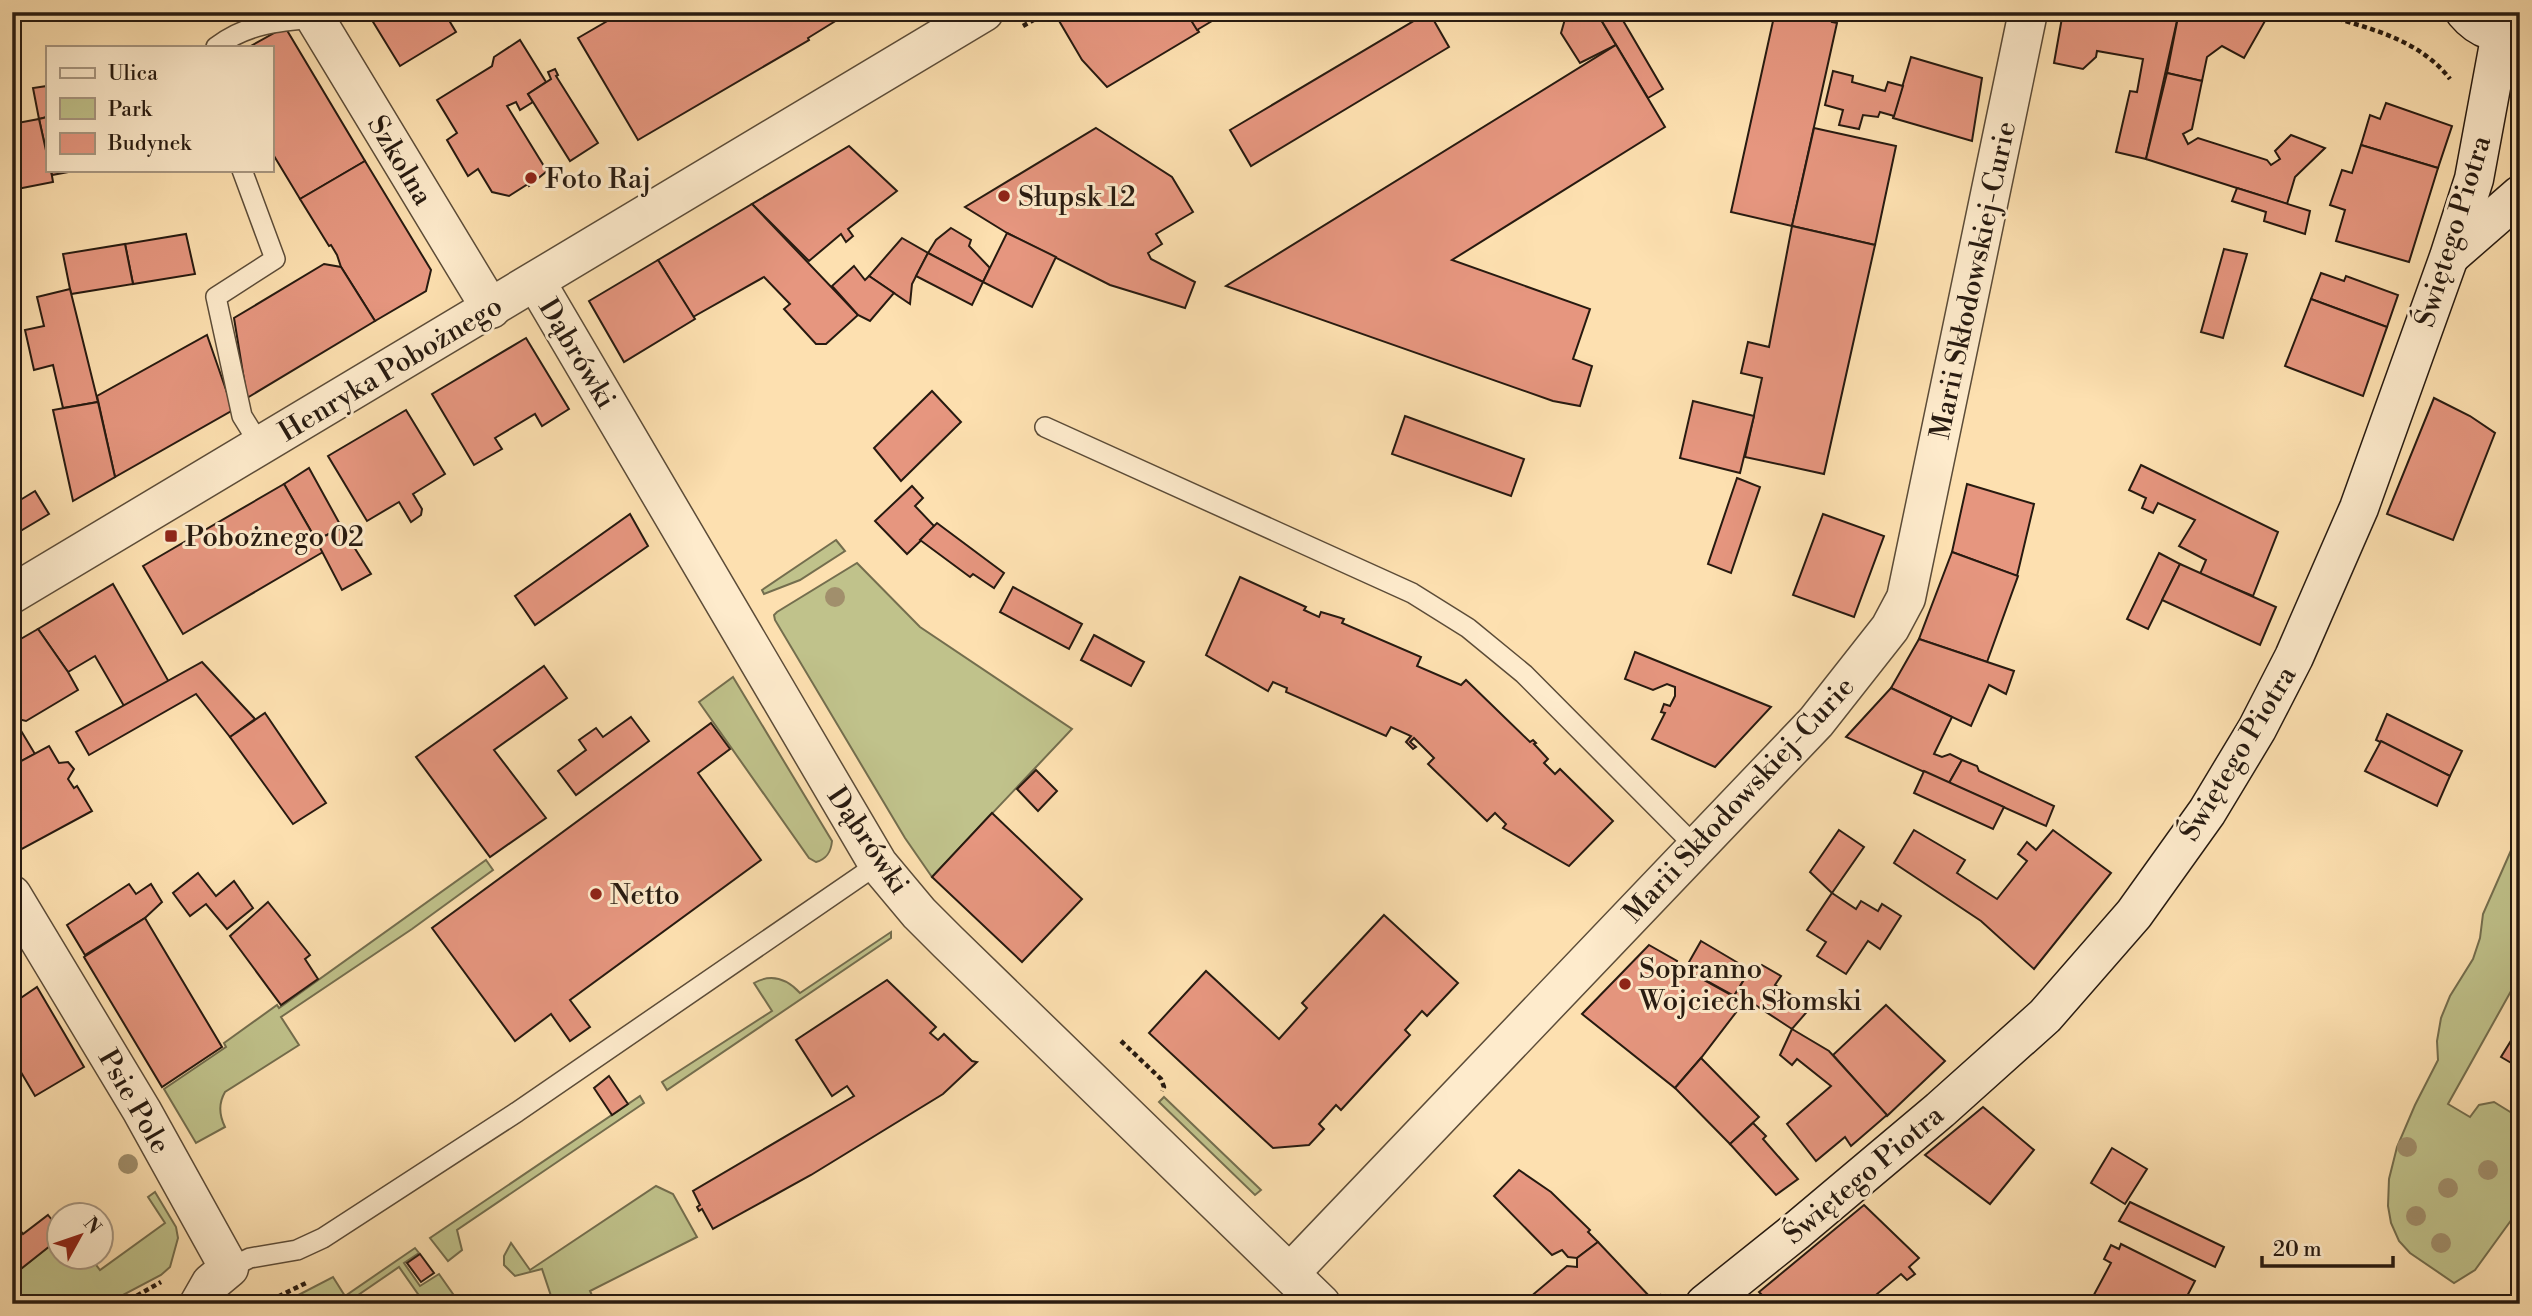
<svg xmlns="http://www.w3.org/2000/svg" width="2532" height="1316" viewBox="0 0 2532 1316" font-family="'Libre Bodoni',serif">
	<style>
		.green { fill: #c0c28b; stroke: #746e4e; stroke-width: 2 }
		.building { fill: #e6967f; stroke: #271a10; stroke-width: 2 }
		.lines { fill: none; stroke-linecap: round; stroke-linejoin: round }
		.lane-casing { stroke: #5c4c38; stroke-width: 22 }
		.street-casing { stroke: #5c4c38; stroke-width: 41 }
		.secondary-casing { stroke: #271a10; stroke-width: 41 }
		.path { stroke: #271a10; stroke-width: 4.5; stroke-dasharray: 5 3.5; stroke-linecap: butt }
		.lane { stroke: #feebcc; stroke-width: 19 }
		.street { stroke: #feebcc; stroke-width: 38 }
		.secondary { stroke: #feebcc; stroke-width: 38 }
		.tree { fill: #a18f6c }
		.poi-dot { fill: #8f2418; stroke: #feebcc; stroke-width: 2.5 }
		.labels { text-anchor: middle; stroke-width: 6; stroke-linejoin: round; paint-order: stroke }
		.street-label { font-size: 28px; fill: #271a10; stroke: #feebcc }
		.poi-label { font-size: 28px; fill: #271a10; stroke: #feebcc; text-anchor: start }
	</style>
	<rect width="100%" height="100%" fill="#fde0b0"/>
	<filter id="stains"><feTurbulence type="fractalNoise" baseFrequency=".00286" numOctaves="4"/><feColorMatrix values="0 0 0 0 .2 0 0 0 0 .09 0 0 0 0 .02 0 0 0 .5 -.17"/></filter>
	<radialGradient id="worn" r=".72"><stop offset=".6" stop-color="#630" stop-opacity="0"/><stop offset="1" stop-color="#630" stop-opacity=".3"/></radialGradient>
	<g class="green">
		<path d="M836 540 845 551 800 580 764 594 762 590Z"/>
		<path d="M857 563 920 627 1072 729 932 877 905 838 775 620 774 615 777 612Z"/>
		<path d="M733 677 832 841C831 852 827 859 816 862L809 858 699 702Z"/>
		<path d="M2520 830V975L2448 1104 2470 1117 2479 1105 2494 1102 2520 1118V1208L2475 1270 2454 1283 2410 1253 2399 1241 2391 1223 2388 1206 2389 1179 2397 1147 2415 1105 2438 1060 2437 1041 2441 1018 2450 996 2473 959 2480 938 2483 914Z"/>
		<path d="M486 860 493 870 412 929 281 1017 299 1045 225 1092C218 1104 219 1115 225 1127L196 1143 164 1089 226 1047 224 1043 277 1005 279 1008Z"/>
		<path d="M891 932V938L667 1090 662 1082 772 1011 754 983C772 973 787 979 800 993Z"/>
		<path d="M640 1096 644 1103 457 1230 462 1250 448 1261 430 1238Z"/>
		<path d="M1164 1097 1261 1190 1255 1195 1159 1102Z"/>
		<path d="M656 1186 673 1194 697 1237 590 1291 596 1304H554L552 1302 539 1304 552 1299 542 1269 515 1276 504 1265V1256L511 1243 530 1270Z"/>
		<path d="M155 1192 176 1227 178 1238 170 1267 161 1275 106 1304H12V1276L59 1238 60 1256 90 1257 100 1270 165 1223 148 1197Z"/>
		<path d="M415 1248 419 1253 404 1263 420 1286 439 1274 460 1304H425L399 1267 345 1304H281L333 1277 345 1296Z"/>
	</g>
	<g class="building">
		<path d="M367 12H444L456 32 400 66Z"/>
		<path d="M623 12H850L808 38 809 40 638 140 578 38Z"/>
		<path d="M1070 12H1186L1199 32 1107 87 1082 60 1058 19Z"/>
		<path d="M1186 12H1227L1197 30Z"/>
		<path d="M1429 12 1449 47 1251 166 1230 130Z"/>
		<path d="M1567 12H1601L1600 18 1616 45 1580 63 1561 33Z"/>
		<path d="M1601 12H1618L1663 89 1648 98 1600 18Z"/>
		<path d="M1775 12H1789L1817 19 1818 12H1835L1832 22 1837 23 1792 226 1731 212Z"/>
		<path d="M2063 12H2179L2146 159 2116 152 2130 91 2137 92 2143 59 2097 51 2096 57 2083 69 2054 63Z"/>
		<path d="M2179 12H2249L2265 21 2244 58 2222 46 2207 57 2202 81 2167 73Z"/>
		<path d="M285 27 365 161 300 199 271 151V47H249Z"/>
		<path d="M520 40 546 82 528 94 533 102 520 110 516 102 507 106 547 171 529 186 528 184 509 196 492 192 478 169 468 176 447 140 457 133 437 100 492 66 494 57Z"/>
		<path d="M1616 45 1665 127 1452 260 1590 309 1573 359 1592 366 1580 406 1553 401 1226 286Z"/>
		<path d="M1911 57 1982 78 1972 141 1893 118Z"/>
		<path d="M555 69 558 75 556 76 598 143 570 161 528 94 551 79 548 72Z"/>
		<path d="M1833 71 1853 76 1852 82 1885 91 1888 82 1903 86 1894 116 1880 112 1878 117 1863 115 1859 129 1839 125 1843 110 1825 105Z"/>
		<path d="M2167 73 2202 81 2192 129 2183 134 2188 144 2198 138 2267 160 2271 165 2280 159 2275 151 2291 135 2325 148 2295 177 2287 204 2146 159Z"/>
		<path d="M47 86V117L39 119 33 88Z"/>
		<path d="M2386 103 2452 126 2438 168 2361 145 2370 115 2380 119Z"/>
		<path d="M47 117V155L39 119Z"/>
		<path d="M39 119 47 155V170H51L53 182 12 190V124Z"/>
		<path d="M1096 128 1172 177 1193 212 1156 234 1162 244 1148 253 1151 259 1195 282 1185 308 1110 285 1007 233 965 207Z"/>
		<path d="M1814 128 1896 146 1875 245 1792 226Z"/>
		<path d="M2361 145 2438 168 2409 262 2336 241 2345 210 2330 205 2342 170 2352 173Z"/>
		<path d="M849 146 897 191 848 229 853 236 846 242 841 234 809 261 752 204Z"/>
		<path d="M365 161 431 270 426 291 375 321 341 267 337 255 331 245 329 246 300 199Z"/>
		<path d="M51 170H79L52 175Z"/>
		<path d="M2237 188 2310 211 2305 234 2264 221 2266 212 2232 201Z"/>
		<path d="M752 204 858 315 826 344H816L784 309 790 304 764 277 693 317 658 260Z"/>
		<path d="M1792 226 1875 245 1824 474 1745 457 1762 378 1741 373 1748 342 1769 347Z"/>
		<path d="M951 228 971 240 969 246 990 268 983 282 928 253 936 240Z"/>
		<path d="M1007 233 1056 257 1032 307 983 282Z"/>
		<path d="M186 234 195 274 133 284 125 244Z"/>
		<path d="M902 238 928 253 912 284 910 304 869 276Z"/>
		<path d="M125 244 133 284 71 294 63 254Z"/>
		<path d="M2224 249 2247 254 2223 338 2201 332Z"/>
		<path d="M928 253 983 282 972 305 916 276Z"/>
		<path d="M658 260 695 319 624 362 589 301Z"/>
		<path d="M324 264 341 267 375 321 247 398 234 318Z"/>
		<path d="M854 266 865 280 869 276 894 293 870 321 858 315 832 286Z"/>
		<path d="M2321 273 2344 281 2346 276 2398 295 2387 327 2311 299Z"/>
		<path d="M70 289 98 402 63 408 53 365 34 370 25 330 44 326 37 297Z"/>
		<path d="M2311 299 2387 327 2363 396 2285 366Z"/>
		<path d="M207 335 233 410 115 477 97 396Z"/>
		<path d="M526 338 569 409 542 426 535 414 495 438 502 449 474 465 432 394Z"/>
		<path d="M932 391 961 422 901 481 874 448Z"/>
		<path d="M2434 398 2470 416 2495 433 2453 540 2387 514Z"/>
		<path d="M1693 401 1754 416 1740 473 1680 458Z"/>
		<path d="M98 402 115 477 73 501 53 410Z"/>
		<path d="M406 410 445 474 413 494 422 509 421 515 411 522 399 502 367 521 328 456Z"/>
		<path d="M1405 416 1524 459 1511 496 1392 454Z"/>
		<path d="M2141 465 2278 532 2253 596 2200 574 2206 560 2179 546 2195 520 2158 503 2153 513 2142 508 2146 498 2129 490Z"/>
		<path d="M309 468 342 528 316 540 284 484Z"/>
		<path d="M1737 478 1760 487 1731 573 1708 564Z"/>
		<path d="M284 484 323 552 183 634 143 566Z"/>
		<path d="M1967 484 2034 504 2017 576 1952 552Z"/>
		<path d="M912 486 923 498 915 506 935 527 907 554 875 521Z"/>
		<path d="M35 491 49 514 12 536V505Z"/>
		<path d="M630 514 648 546 535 625 515 596Z"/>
		<path d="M1823 514 1884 536 1854 617 1793 595Z"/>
		<path d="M937 523 1004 573 994 588 973 574 970 577 920 540Z"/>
		<path d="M342 528 371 574 342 590 316 540Z"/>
		<path d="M1952 552 2018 576 1987 662 1919 639Z"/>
		<path d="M2159 553 2180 564 2148 629 2127 619Z"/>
		<path d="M2180 564 2276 607 2260 645 2162 600Z"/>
		<path d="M1240 577 1306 607 1304 610 1319 617 1321 612 1341 618 1344 619 1342 623 1421 657 1417 666 1461 685 1466 680 1530 742 1533 740 1536 743 1534 744 1548 759 1544 763 1555 774 1560 769 1613 821 1569 866 1503 828 1506 824 1495 813 1487 821 1428 764 1434 758 1414 738 1410 742 1416 747 1413 749 1406 742 1411 736 1391 727 1386 736 1286 692 1287 688 1273 682 1268 691 1206 655Z"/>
		<path d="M113 584 169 682 124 706 95 656 68 672 38 629Z"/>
		<path d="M1013 587 1082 624 1069 649 1000 612Z"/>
		<path d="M38 629 68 672 78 690 26 721 18 719 12 721V644Z"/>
		<path d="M1094 635 1144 662 1131 686 1081 660Z"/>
		<path d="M1919 639 2014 671 2006 694 1989 685 1971 726 1891 688Z"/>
		<path d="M1635 652 1771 707 1715 767 1652 739 1665 713 1661 712 1664 704 1670 706 1675 696V687L1667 684 1653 690 1625 679Z"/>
		<path d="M202 662 255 719 230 737 196 694 89 755 76 732Z"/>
		<path d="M544 666 567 698 494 750 546 818 490 857 416 757Z"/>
		<path d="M1891 688 1952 717 1934 754 1942 757 1950 754 1962 760 1949 783 1846 737Z"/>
		<path d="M265 713 326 803 293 824 230 737Z"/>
		<path d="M2387 714 2462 751 2450 776 2376 740Z"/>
		<path d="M631 717 649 741 576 795 558 771 586 750 579 740 596 728 603 737Z"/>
		<path d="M12 722 17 724 35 754 12 766Z"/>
		<path d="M711 723 730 749 698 773 761 860 570 1000 590 1027 570 1041 551 1014 515 1041 432 928Z"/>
		<path d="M2381 741 2450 776 2437 806 2365 771Z"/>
		<path d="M49 746 59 763 68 762 74 769 68 779 74 788 77 786 92 811 20 850 12 838V766Z"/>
		<path d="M1962 760 1977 766 1979 771 2054 806 2046 826 1949 783Z"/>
		<path d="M1036 770 1057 791 1038 811 1017 789Z"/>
		<path d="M1924 771 2004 807 1993 829 1914 793Z"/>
		<path d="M992 813 1082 899 1022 962 932 877Z"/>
		<path d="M1839 830 1864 847 1832 893 1810 872Z"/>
		<path d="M1914 830 1965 860 1957 873 1997 899 2027 861 2018 854 2027 842 2036 850 2053 830 2111 873 2034 969 1981 921 1894 863Z"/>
		<path d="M198 873 216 896 234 881 253 908 227 929 206 904 190 916 173 893Z"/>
		<path d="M129 884 136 894 151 884 162 902 145 918 85 955 67 925Z"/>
		<path d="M1832 893 1856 909 1861 901 1878 911 1882 904 1901 916 1880 949 1868 941 1846 974 1817 956 1826 942 1807 930Z"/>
		<path d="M268 902 310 955 305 959 318 979 281 1005 230 936Z"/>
		<path d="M1384 915 1458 983 1427 1016 1422 1011 1405 1030 1410 1035 1341 1110 1336 1105 1319 1124 1324 1129 1309 1145 1273 1148 1149 1033 1206 971 1279 1039 1307 1008 1302 1003Z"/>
		<path d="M145 918 222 1047 162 1087 84 957Z"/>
		<path d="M1701 941 1750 970 1734 996 1685 969Z"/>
		<path d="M1649 945 1677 961 1676 964 1700 978 1744 1002 1701 1058 1675 1088 1582 1014Z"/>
		<path d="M1762 965 1781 976 1775 985 1811 1007 1792 1029 1746 999 1744 1002 1734 996 1750 970 1756 974Z"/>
		<path d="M887 980 936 1027 930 1033 938 1040 944 1034 972 1061 977 1062 943 1094 811 1175 713 1229 702 1209 699 1211 697 1207 700 1205 693 1191 854 1096 847 1086 832 1096 796 1040Z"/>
		<path d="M37 987 84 1067 35 1096 12 1057V1004Z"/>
		<path d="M1886 1005 1945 1061 1887 1116 1833 1055Z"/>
		<path d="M2520 1026V1068L2501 1057Z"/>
		<path d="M1792 1029 1829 1051 1887 1115 1851 1146 1845 1137 1816 1161 1787 1124 1831 1086 1797 1059 1792 1065 1780 1055Z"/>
		<path d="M1701 1058 1759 1117 1730 1144 1675 1088Z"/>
		<path d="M609 1076 628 1104 612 1115 594 1088Z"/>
		<path d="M1983 1107 2034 1150 1990 1204 1925 1155Z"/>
		<path d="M1753 1123 1766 1136 1763 1139 1798 1179 1776 1195 1730 1144Z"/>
		<path d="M2112 1148 2147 1169 2125 1204 2091 1183Z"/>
		<path d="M1519 1170 1551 1192 1590 1230 1588 1232 1598 1242 1577 1258 1568 1257 1562 1250 1552 1255 1494 1196Z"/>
		<path d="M2130 1202 2224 1247 2215 1267 2119 1221Z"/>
		<path d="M1864 1205 1919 1258 1909 1267 1915 1274 1907 1280 1901 1274 1877 1294 1883 1301 1880 1304H1771L1759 1292Z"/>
		<path d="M48 1215 60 1230V1238L12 1276V1219L23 1234Z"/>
		<path d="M1598 1242 1651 1298 1644 1304H1522L1567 1266 1577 1267V1258Z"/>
		<path d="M2121 1244 2195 1281 2185 1300 2178 1296 2174 1304H2089L2111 1263 2104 1259 2111 1245 2119 1249Z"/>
		<path d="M420 1254 434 1273 421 1282 407 1263Z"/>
	</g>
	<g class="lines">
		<g class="lane-casing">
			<g id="lane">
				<path d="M216 47C246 24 278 21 315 18"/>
				<path d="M242 170 275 259 216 297 242 416 260 445"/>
				<path d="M1045 427 1412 593 1468 628 1524 674 1696 847"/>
				<path d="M229 1268 250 1258 297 1250 323 1238 517 1112 878 864"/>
			</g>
		</g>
		<g class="street-casing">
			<g id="street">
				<path d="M318 12 315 18 491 309"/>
				<path d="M536 282 878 864 919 913 948 942 1321 1304"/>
				<path d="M12 594 984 12"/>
				<path d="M12 895 142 1111 229 1268 211 1283 199 1304"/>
				<path d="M1290 1273 1816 722 1890 628 1906 598 2028 12"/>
			</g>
		</g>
		<g class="secondary-casing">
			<g id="secondary">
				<path d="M2465 12C2480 30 2498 36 2520 29"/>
				<path d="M2450 256 2520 195"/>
				<path d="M1705 1304 1795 1232 1940 1110 2045 1016 2134 914 2207 812 2257 729 2294 657 2359 508 2449 257 2474 179 2501 33"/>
			</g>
		</g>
		<g class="path">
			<path d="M2313 12C2361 26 2418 37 2450 79"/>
			<path d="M1023 26 1048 12"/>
			<path d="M1121 1041 1161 1079 1164 1087 1162 1091"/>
			<path d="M122 1304 161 1282"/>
			<path d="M263 1304 306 1283"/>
			<path d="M1652 1304 1665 1293"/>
		</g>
		<use href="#lane" class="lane"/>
		<use href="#street" class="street"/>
		<use href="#secondary" class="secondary"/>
	</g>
	<g class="tree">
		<circle cx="835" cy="597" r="10"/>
		<circle cx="2407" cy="1147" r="10"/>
		<circle cx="128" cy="1164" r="10"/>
		<circle cx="2488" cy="1170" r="10"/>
		<circle cx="2448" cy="1188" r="10"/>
		<circle cx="2416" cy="1216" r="10"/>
		<circle cx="2441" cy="1243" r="10"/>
	</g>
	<g class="poi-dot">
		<circle cx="531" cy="178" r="7"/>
		<circle cx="1004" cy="196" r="7"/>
		<rect x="164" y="529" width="14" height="14" rx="3.5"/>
		<circle cx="596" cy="894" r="7"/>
		<circle cx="1625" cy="984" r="7"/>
	</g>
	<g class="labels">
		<g class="street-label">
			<text transform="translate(401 160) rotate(59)" y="10">Szkolna</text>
			<text transform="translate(2452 231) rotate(-73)" y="10">Świętego Piotra</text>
			<text transform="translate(1972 280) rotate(-78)" y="10">Marii Skłodowskiej-Curie</text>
			<text transform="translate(578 353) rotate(59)" y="10">Dąbrówki</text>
			<text transform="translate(390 368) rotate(-31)" y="10">Henryka Pobożnego</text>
			<text transform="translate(2237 753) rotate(-59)" y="10">Świętego Piotra</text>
			<text transform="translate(1738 799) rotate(-47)" y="10">Marii Skłodowskiej-Curie</text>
			<text transform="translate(869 840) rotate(56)" y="10">Dąbrówki</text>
			<text transform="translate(135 1101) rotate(60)" y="10">Psie Pole</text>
			<text transform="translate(1863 1174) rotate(-40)" y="10">Świętego Piotra</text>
		</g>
		<g class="poi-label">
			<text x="545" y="188">Foto Raj</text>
			<text x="1018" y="206">Słupsk 12</text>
			<text x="185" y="546">Pobożnego 02</text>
			<text x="610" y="904">Netto</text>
			<text x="1639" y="978">Sopranno<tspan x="1639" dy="32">Wojciech Słomski</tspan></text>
		</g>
	</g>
	<rect width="2532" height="1316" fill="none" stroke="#fde0b0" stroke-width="42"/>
	<rect x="14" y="14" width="2504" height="1288" fill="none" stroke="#271a10" stroke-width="3.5"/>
	<rect x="21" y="21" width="2490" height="1274" fill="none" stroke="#271a10" stroke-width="2"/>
	<rect x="46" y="46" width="228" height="126" fill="#feebcc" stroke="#a89781" stroke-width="2"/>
	<rect x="60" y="68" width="35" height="10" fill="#feebcc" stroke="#a89781" stroke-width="2"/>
	<text x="108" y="80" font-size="21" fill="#271a10">Ulica</text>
	<rect x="60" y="98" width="35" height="21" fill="#c0c28b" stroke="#a89781" stroke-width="2"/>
	<text x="108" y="116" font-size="21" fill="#271a10">Park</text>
	<rect x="60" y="133" width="35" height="21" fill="#e6967f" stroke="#a89781" stroke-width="2"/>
	<text x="108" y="150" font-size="21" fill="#271a10">Budynek</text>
	<g transform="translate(80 1236) rotate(50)"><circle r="33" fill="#feebcc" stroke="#a89781" stroke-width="2"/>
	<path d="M0-5L12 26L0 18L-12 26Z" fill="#8f2418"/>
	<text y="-10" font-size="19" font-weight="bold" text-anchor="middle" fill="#271a10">N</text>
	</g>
	<path d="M2262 1256v10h131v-10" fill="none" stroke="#271a10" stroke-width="3.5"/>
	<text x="2273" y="1256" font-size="21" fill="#271a10" stroke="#feebcc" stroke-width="5" paint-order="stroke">20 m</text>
	<rect width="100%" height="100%" filter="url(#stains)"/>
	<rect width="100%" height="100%" fill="url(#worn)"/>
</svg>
